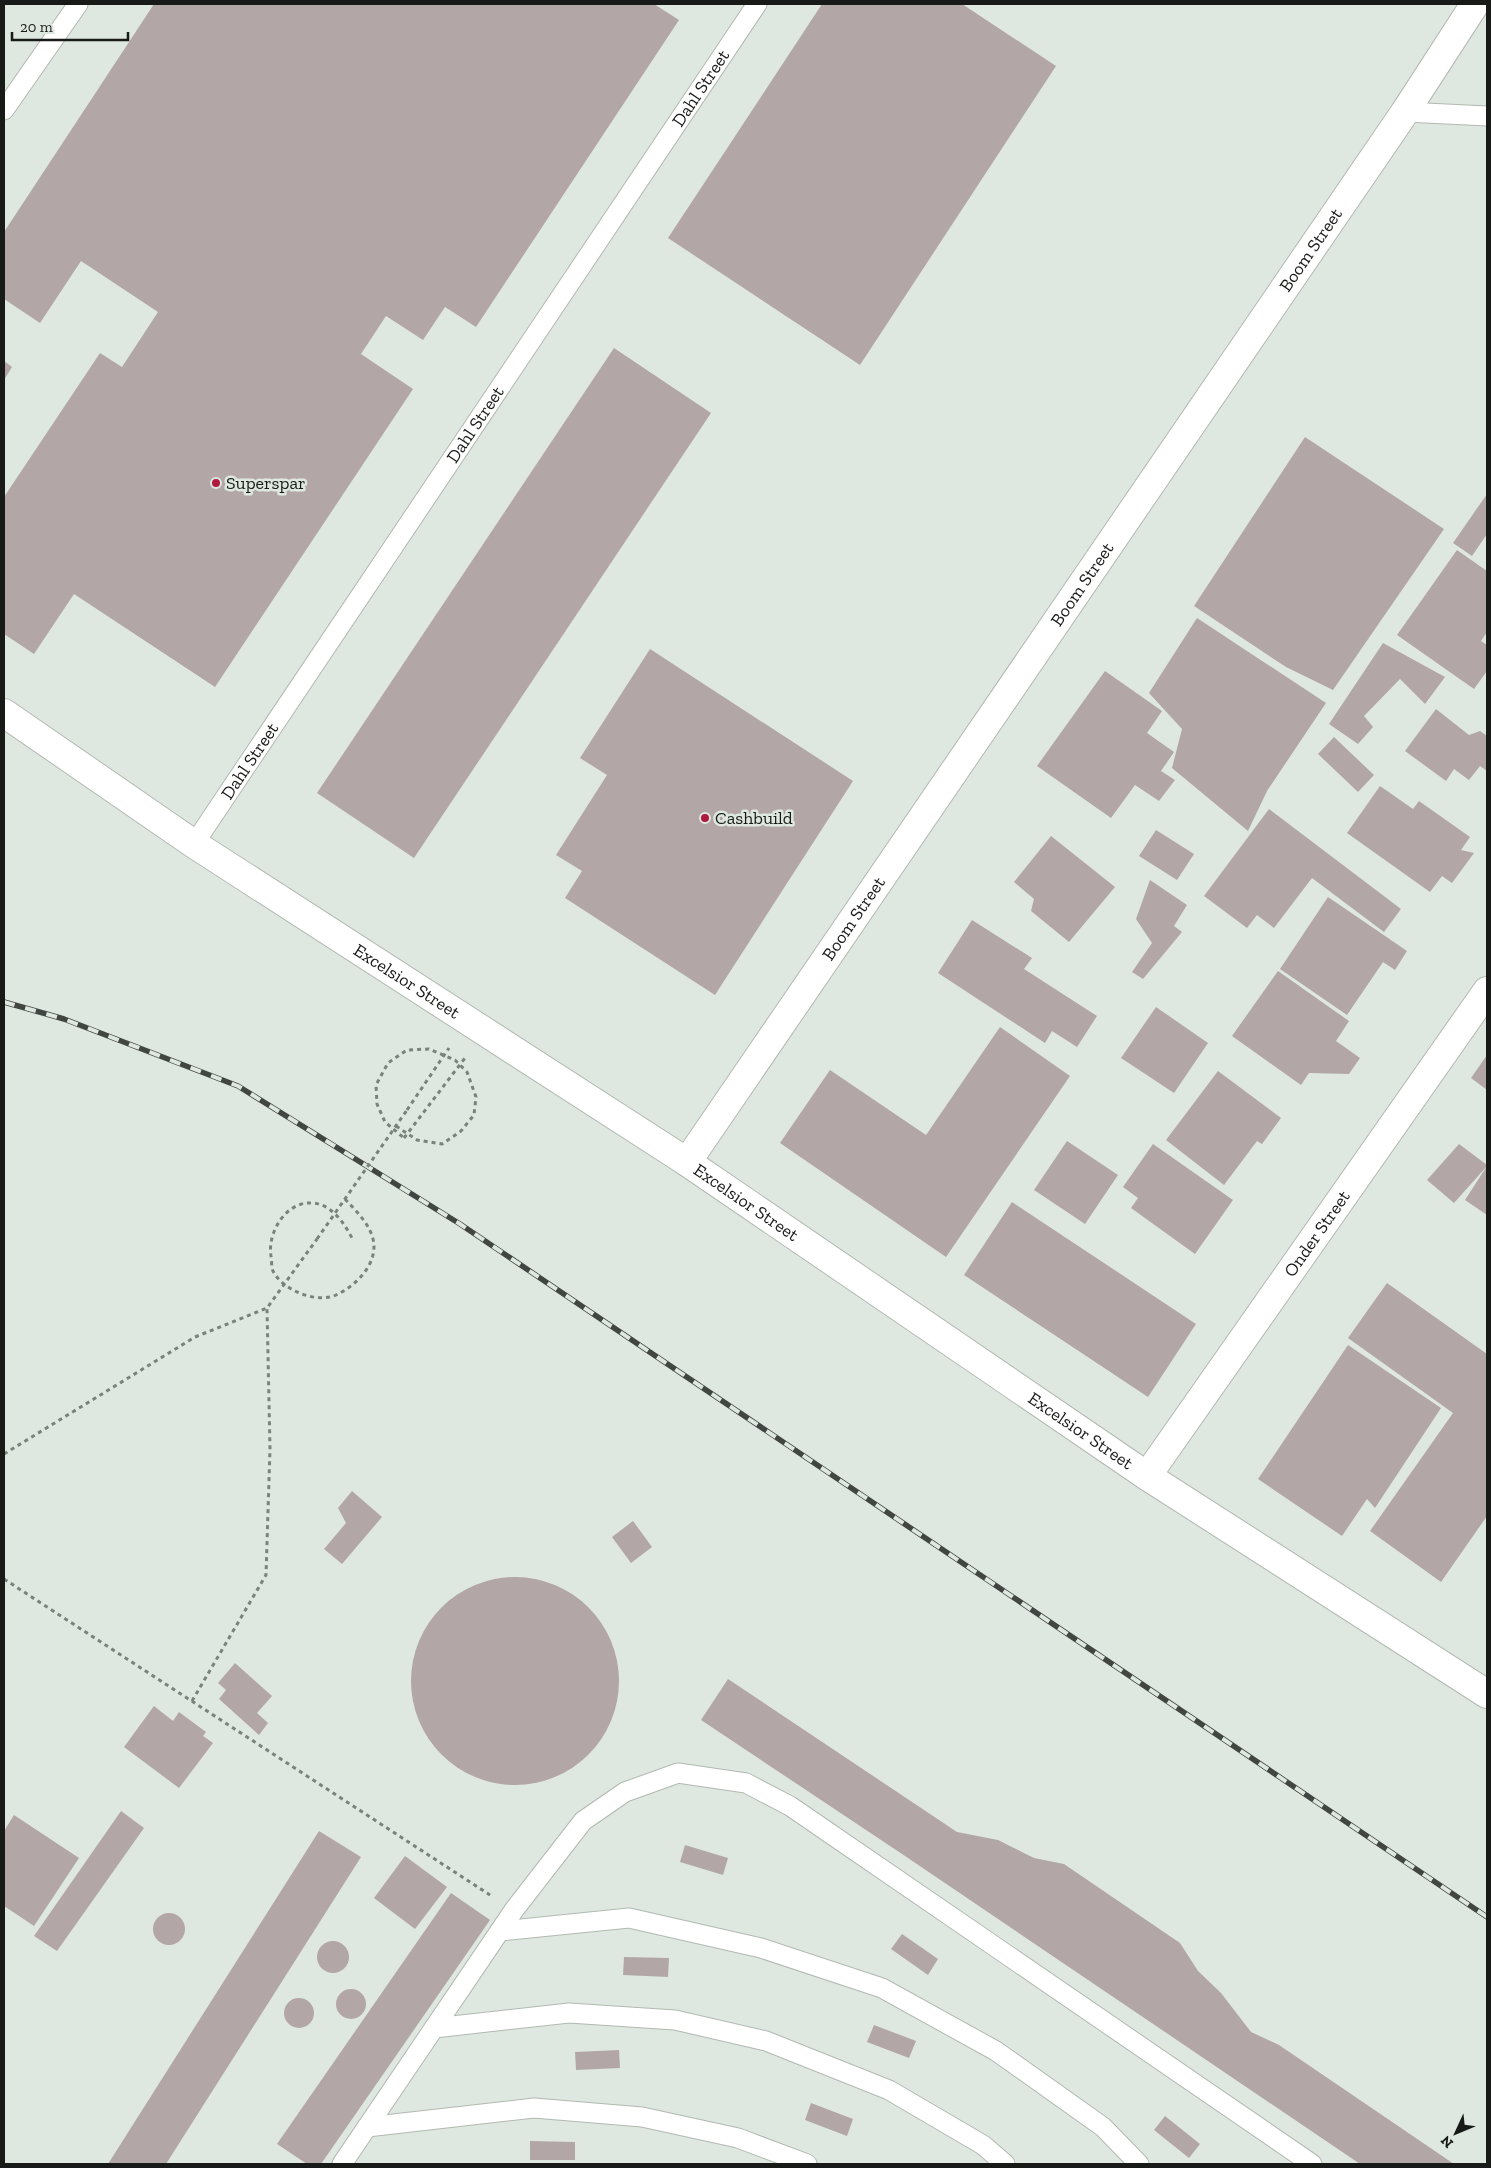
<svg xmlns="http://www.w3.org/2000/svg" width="1491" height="2168" viewBox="0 0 1491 2168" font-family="'Zilla Slab',serif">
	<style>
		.building { fill: #b2a6a6 }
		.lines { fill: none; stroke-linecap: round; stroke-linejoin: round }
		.lane-casing { stroke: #b1b9b1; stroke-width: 21 }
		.street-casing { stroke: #b1b9b1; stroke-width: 30 }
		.path { stroke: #7b817c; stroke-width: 3; stroke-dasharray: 4 4; stroke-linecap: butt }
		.lane { stroke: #fff; stroke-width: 19 }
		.street { stroke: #fff; stroke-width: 28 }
		.rail-casing { stroke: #414642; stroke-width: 5.5 }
		.rail { stroke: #dfe8e0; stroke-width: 4; stroke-dasharray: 11; stroke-linecap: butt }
		.path-bridge { stroke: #7b817c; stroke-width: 3; stroke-dasharray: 4 4; stroke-linecap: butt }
		.poi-dot { fill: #ae193d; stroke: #dfe8e0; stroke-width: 2 }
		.labels { text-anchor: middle; stroke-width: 5; stroke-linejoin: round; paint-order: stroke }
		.street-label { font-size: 18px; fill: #171a17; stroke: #dfe8e0 }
		.poi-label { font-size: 18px; fill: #171a17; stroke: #dfe8e0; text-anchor: start }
	</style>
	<rect width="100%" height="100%" fill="#dfe8e0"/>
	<g class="building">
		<path d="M154 4H654L679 20 476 327 445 307 423 340 386 316 361 354 413 389 215 687 74 594 34 654 4 634V497L100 353 122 367 158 312 81 261 40 323 4 299V232Z"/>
		<path d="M822 4H962L1056 66 860 365 668 238Z"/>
		<path d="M614 348 711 413 414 858 317 793Z"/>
		<path d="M4 361 12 367 4 380Z"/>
		<path d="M1305 437 1444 529 1333 690 1286 667 1194 606Z"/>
		<path d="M1487 494V534L1472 556 1453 543Z"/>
		<path d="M1457 550 1487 571V632L1481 641 1487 645V671L1474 689 1397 635Z"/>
		<path d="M1197 618 1326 703 1267 791 1248 831 1172 768 1182 729 1149 693Z"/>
		<path d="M1383 643 1445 677 1425 704 1400 679 1364 716 1373 727 1358 744 1329 724Z"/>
		<path d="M650 649 853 781 715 995 565 898 582 871 556 855 607 775 580 758Z"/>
		<path d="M1105 671 1162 711 1147 733 1174 752 1161 771 1175 780 1159 801 1135 785 1111 818 1037 766Z"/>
		<path d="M1436 709 1469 735 1480 731 1487 736V771L1480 766 1469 780 1454 769 1446 781 1405 751Z"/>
		<path d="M1334 737 1374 775 1358 792 1318 754Z"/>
		<path d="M1380 786 1413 809 1419 801 1470 837 1461 850 1474 853 1452 883 1442 876 1430 892 1347 833Z"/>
		<path d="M1269 809 1401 909 1384 932 1312 878 1274 928 1257 915 1247 928 1204 896Z"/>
		<path d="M1156 830 1194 854 1177 880 1139 856Z"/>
		<path d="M1051 836 1115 887 1069 942 1031 911 1034 899 1014 882Z"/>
		<path d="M1150 880 1187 905 1174 926 1182 932 1143 979 1132 972 1152 943 1136 919Z"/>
		<path d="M1328 897 1407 951 1395 970 1383 962 1347 1015 1280 969Z"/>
		<path d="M972 920 1032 958 1024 969 1097 1016 1077 1047 1052 1031 1045 1043 938 973Z"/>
		<path d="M1278 971 1349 1021 1336 1041 1360 1058 1349 1074 1309 1073 1301 1085 1232 1036Z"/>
		<path d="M1156 1007 1208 1043 1174 1093 1121 1058Z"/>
		<path d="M1000 1027 1070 1076 946 1257 780 1143 830 1070 926 1135Z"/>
		<path d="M1487 1055V1090L1471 1078Z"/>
		<path d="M1218 1071 1281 1118 1262 1144 1257 1141 1224 1185 1166 1140Z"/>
		<path d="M1067 1141 1118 1175 1085 1224 1034 1190Z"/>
		<path d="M1153 1144 1233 1200 1195 1254 1131 1208 1138 1198 1123 1187Z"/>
		<path d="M1459 1144 1487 1165V1215L1465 1200 1487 1166 1454 1203 1427 1180Z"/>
		<path d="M1012 1202 1196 1324 1148 1397 964 1275Z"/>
		<path d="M1387 1283 1487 1354V1516L1441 1582 1370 1531 1453 1413 1348 1338Z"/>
		<path d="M1348 1345 1441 1408 1375 1508 1367 1499 1342 1536 1258 1479Z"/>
		<path d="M352 1491 382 1517 342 1564 324 1549 346 1523 338 1508Z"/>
		<path d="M633 1521 652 1547 631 1563 612 1537Z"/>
		<circle cx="515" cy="1681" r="104"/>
		<path d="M235 1663 272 1696 257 1713 268 1723 259 1735 219 1699 226 1690 218 1683Z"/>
		<path d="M728 1679 957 1832 998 1840 1034 1858 1064 1864 1180 1943 1198 1971 1221 1993 1251 2032 1279 2045 1454 2164H1360L905 1856 701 1720Z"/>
		<path d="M154 1706 173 1721 179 1712 206 1732 203 1736 213 1743 179 1788 124 1747Z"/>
		<path d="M121 1811 144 1828 57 1951 34 1936Z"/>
		<path d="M14 1815 79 1858 34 1926 4 1906V1831Z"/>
		<path d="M319 1831 361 1857 166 2164H108Z"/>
		<path d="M685 1845 728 1858 723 1875 680 1862Z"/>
		<path d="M405 1856 447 1887 415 1929 374 1898Z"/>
		<path d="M451 1893 490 1920 321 2164H307L277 2144Z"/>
		<circle cx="169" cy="1929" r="16"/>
		<path d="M902 1934 938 1959 928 1975 891 1949Z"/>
		<circle cx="333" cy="1957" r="16"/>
		<path d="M624 1957 669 1958 668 1977 623 1975Z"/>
		<circle cx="351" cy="2004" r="15"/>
		<circle cx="299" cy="2013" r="15"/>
		<path d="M874 2025 916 2041 909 2058 867 2042Z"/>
		<path d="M619 2050 620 2068 576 2070 575 2052Z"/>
		<path d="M811 2103 853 2119 847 2136 805 2120Z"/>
		<path d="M1165 2116 1200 2144 1189 2158 1154 2130Z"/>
		<path d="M530 2141 575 2142V2160H530Z"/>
	</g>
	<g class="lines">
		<g class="lane-casing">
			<g id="lane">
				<path d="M4 110 78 4"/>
				<path d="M1405 112 1487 116"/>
				<path id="s1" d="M194 844 757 4"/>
				<path d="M500 1931 629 1918 761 1948 882 1988 996 2051 1103 2127 1139 2164"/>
				<path d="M434 2028 569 2013 675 2020 766 2041 889 2090 983 2145 1005 2164"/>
				<path d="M367 2127 534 2108 642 2117 738 2138 807 2164"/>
				<path d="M342 2164 514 1910 583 1821 625 1792 678 1773 746 1783 790 1806 1312 2164"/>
			</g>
		</g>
		<g class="street-casing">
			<g id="street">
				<path id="s2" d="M4 713 194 844 687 1162 1147 1476 1487 1694"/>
				<path id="s3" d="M687 1162 1405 112 1475 4"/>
				<path id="s4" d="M1147 1476 1487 991"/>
			</g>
		</g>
		<g class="path">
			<path d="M407 1110 449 1048"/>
			<path d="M404 1138 465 1058"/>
			<path d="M4 1454 195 1337 267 1308 317 1239"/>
			<path d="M4 1579 490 1895"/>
			<path d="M192 1701 266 1575 270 1449 267 1308"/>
		</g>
		<use href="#lane" class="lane"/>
		<use href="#street" class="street"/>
		<g class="rail-casing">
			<path id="rail" d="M4 1002 64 1019 238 1086 460 1224 1487 1917"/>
		</g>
		<use href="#rail" class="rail"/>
		<g class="path-bridge">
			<path d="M396 1126 417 1140 442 1144 461 1131 474 1115 476 1097 467 1072 455 1060 429 1049 407 1050 388 1063 376 1085 377 1104 385 1122 404 1138"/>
			<path d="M345 1199C356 1211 369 1223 373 1239 379 1263 356 1286 336 1295 317 1304 282 1290 273 1271 271 1267 272 1260 271 1256 267 1233 286 1201 312 1203 332 1204 345 1224 353 1240"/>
			<path d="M317 1239 407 1110"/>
		</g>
	</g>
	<g class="poi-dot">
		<circle cx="216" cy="483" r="5"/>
		<circle cx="705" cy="818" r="5"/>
	</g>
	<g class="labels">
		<g class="street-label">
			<text dy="6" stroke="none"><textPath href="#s1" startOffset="910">Dahl Street</textPath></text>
			<text dy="6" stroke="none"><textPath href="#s3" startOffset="1105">Boom Street</textPath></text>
			<text dy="6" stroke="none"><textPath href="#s1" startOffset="505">Dahl Street</textPath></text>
			<text dy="6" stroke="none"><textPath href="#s3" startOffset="700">Boom Street</textPath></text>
			<text dy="6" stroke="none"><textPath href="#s1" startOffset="100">Dahl Street</textPath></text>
			<text dy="6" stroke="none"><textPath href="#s3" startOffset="295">Boom Street</textPath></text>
			<text dy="6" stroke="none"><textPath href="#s2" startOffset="484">Excelsior Street</textPath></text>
			<text dy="6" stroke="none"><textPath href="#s2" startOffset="889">Excelsior Street</textPath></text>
			<text dy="6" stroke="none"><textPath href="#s4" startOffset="296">Onder Street</textPath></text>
			<text dy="6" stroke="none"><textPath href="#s2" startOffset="1294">Excelsior Street</textPath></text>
		</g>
		<g class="poi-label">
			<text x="226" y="489">Superspar</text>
			<text x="715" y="824">Cashbuild</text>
		</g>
	</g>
	<rect width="1491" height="2168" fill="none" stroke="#171a17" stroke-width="10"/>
	<g transform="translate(1456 2133) rotate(226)" stroke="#dfe8e0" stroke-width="4" paint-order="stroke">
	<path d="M0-4L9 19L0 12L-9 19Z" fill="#171a17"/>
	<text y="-8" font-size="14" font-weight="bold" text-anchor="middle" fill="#171a17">N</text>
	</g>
	<path d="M12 32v8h116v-8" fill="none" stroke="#171a17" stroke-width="2.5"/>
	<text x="20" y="32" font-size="15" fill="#171a17" stroke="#dfe8e0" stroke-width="4" paint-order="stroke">20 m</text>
</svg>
